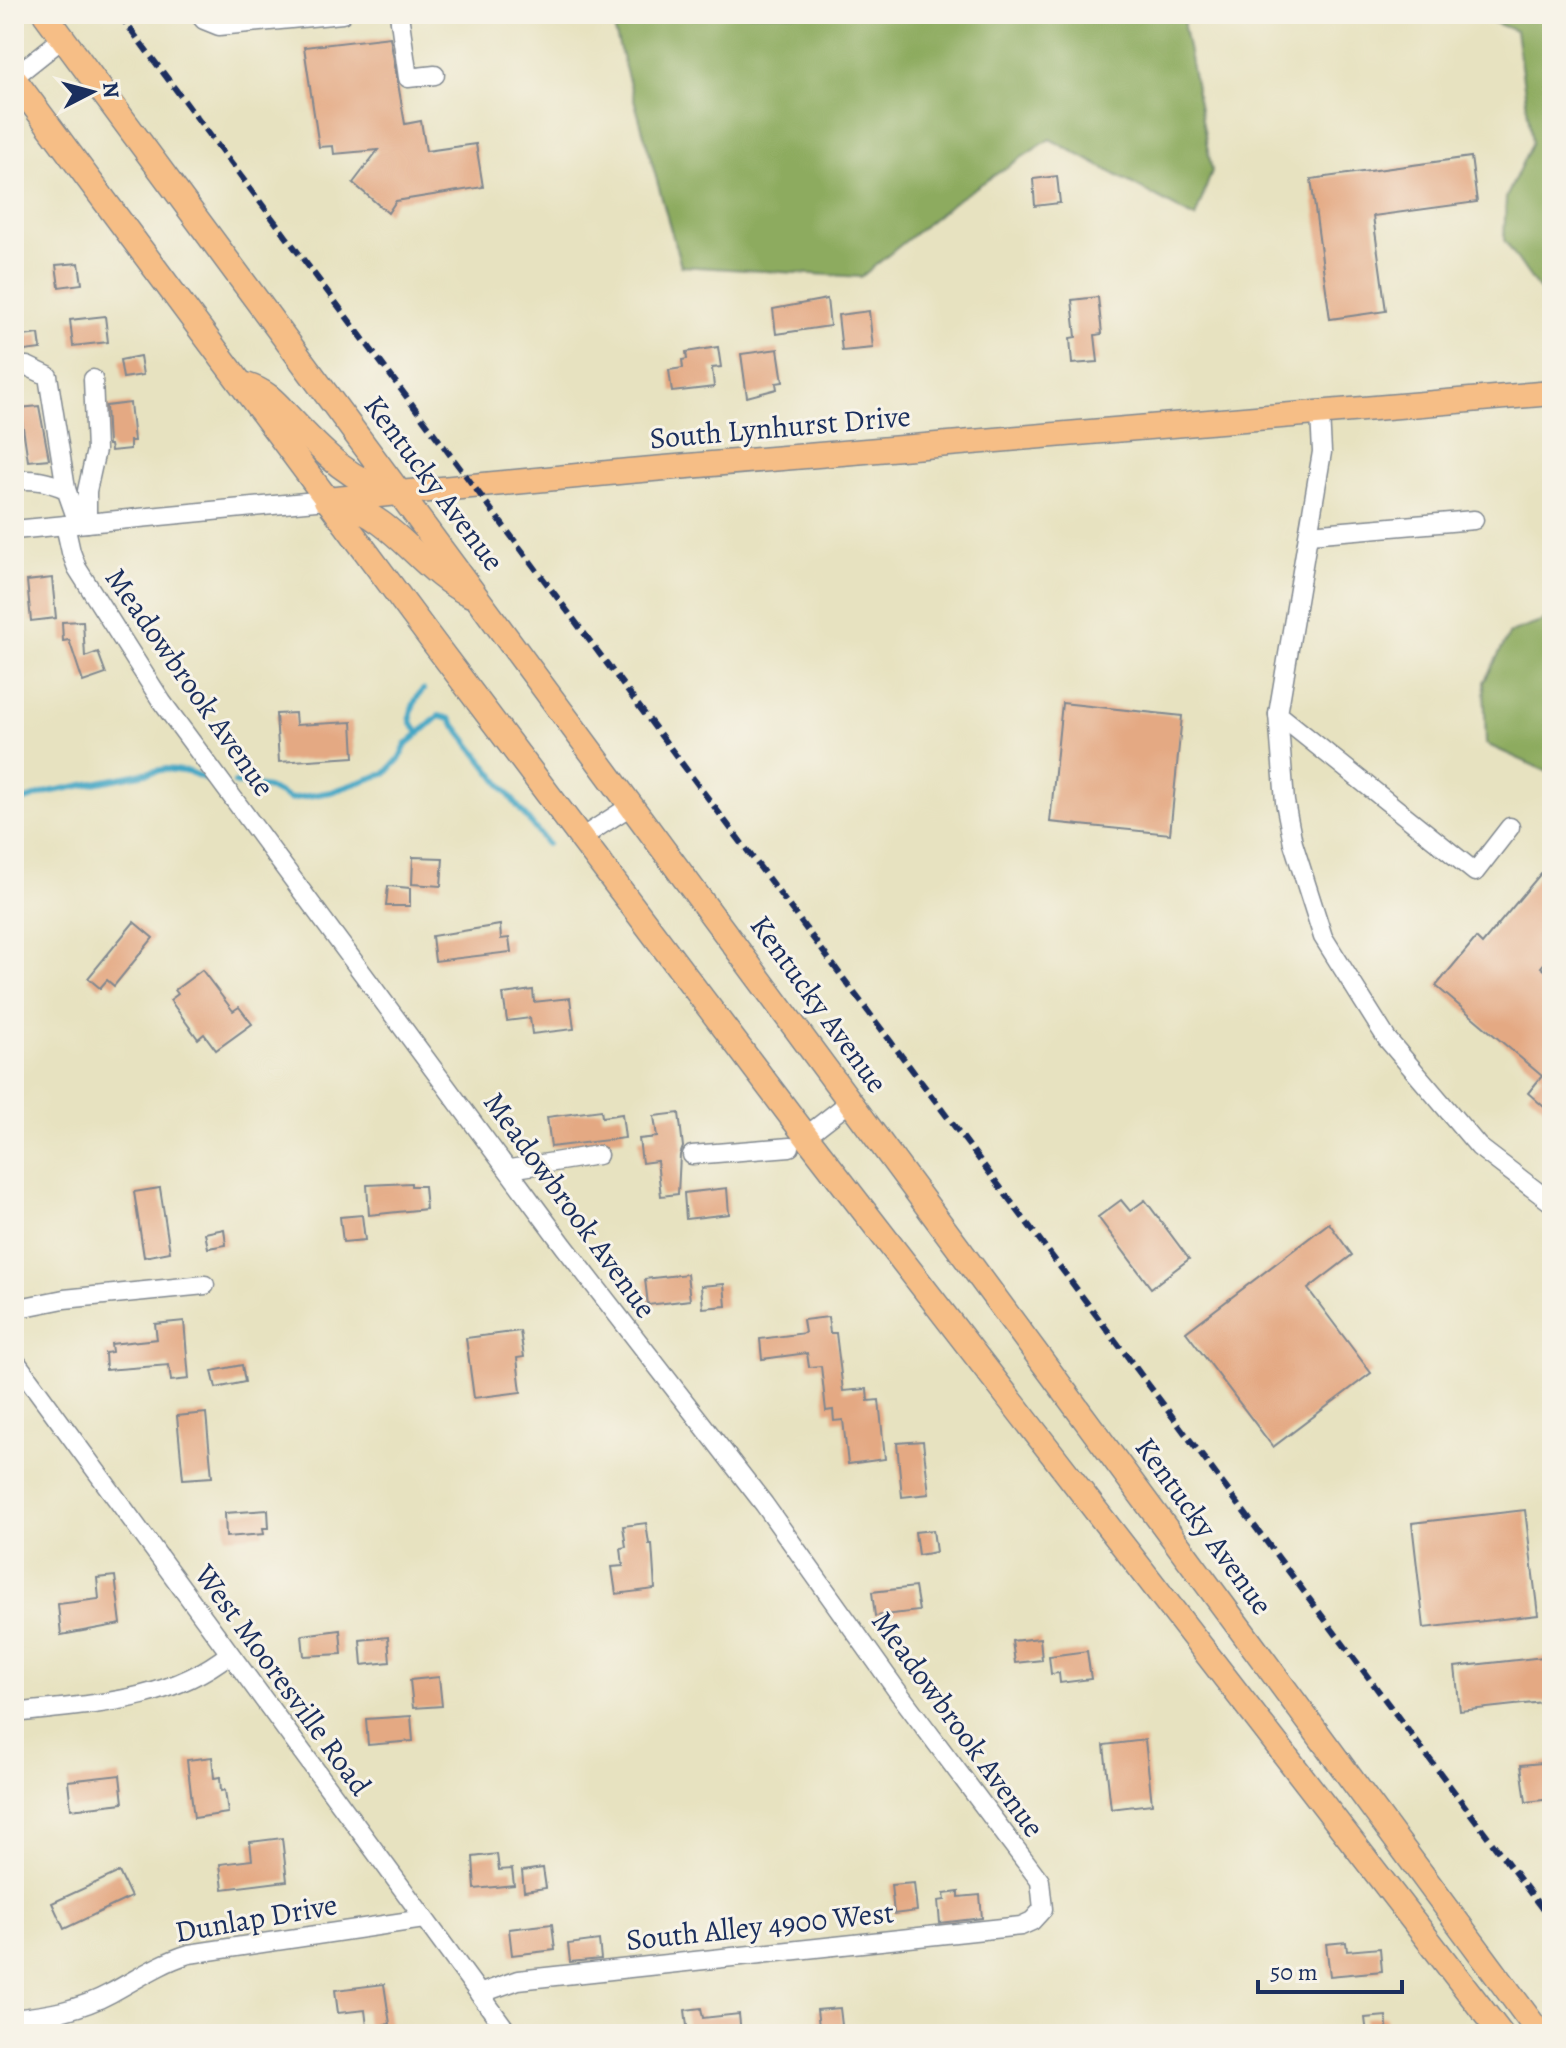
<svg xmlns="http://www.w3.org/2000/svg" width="1566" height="2048" viewBox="0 0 1566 2048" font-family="Alegreya,serif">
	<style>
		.forest { fill: #8dab5e; stroke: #546d5e; stroke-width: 2 }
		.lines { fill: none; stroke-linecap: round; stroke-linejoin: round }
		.stream { stroke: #45a7c5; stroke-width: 6 }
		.building { fill: #e4a983 }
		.minor-casing { stroke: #81888f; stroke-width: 21 }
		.major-casing { stroke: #81888f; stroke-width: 27 }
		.minor { stroke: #fff; stroke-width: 18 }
		.major { stroke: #f6be86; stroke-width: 24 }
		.rail { stroke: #1b2f5e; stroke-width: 6; stroke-dasharray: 12 6; stroke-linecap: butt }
		.labels { text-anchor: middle; stroke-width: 6; stroke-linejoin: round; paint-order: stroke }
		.street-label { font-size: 30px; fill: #1b2f5e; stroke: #f7f3e8 }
	</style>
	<rect width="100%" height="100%" fill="#f7f3e8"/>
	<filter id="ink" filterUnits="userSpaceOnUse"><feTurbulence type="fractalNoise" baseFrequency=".0125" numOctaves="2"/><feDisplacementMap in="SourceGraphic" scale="16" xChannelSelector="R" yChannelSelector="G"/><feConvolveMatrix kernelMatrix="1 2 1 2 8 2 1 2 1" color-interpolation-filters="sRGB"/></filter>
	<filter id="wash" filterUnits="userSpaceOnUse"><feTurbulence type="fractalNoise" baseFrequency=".006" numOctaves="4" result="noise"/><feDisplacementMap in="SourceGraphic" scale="32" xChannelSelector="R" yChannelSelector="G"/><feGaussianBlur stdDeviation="1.8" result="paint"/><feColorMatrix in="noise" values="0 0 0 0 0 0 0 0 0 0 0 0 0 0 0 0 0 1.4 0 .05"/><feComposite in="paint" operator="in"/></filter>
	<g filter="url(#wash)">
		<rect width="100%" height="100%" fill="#e7e2c0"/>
		<g class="forest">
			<path d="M610 14H1184V27L1212 171 1195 218 1050 139 955 201 861 277 681 266Z"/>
			<path d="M1492 14H1552V375H1547L1541 293 1504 240 1506 198 1532 142 1516 31 1493 22Z"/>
			<path d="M1552 618V774L1486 744 1484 682 1510 633Z"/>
		</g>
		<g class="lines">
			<g class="stream">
				<path d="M419 732C416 728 412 725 411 721 409 712 417 695 423 690"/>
				<path d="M235 783 268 788 290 799 331 792 386 773 399 759 406 745 439 716 450 719 547 844"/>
				<path d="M14 804 48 792 166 769 190 772 215 783"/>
			</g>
		</g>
		<g id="blocks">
			<g class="building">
				<path d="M390 37 405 124 421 121 426 151 476 144 483 187 396 201 388 213 353 183 378 150 334 154 333 146 319 147 304 47Z"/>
				<path d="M1471 157 1477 202 1373 216 1386 311 1330 319 1311 179Z"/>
				<path d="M1057 176 1060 203 1035 206 1033 179Z"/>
				<path d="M79 263 82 284 59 287 56 265Z"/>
				<path d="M1098 297 1102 334 1095 335 1098 362 1072 364 1070 338 1076 337 1072 300Z"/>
				<path d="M827 299 830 326 776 334 773 309Z"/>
				<path d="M869 311 873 348 842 351 838 315Z"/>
				<path d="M105 316 108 342 73 346 70 320Z"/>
				<path d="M39 334 41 349 17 352 15 337Z"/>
				<path d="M718 347 721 367 712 368 714 387 672 392 669 370 683 368 682 360 687 359 686 352Z"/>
				<path d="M778 349 783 382 776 383 777 389 747 397 741 354Z"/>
				<path d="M140 356 143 375 123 378 120 360Z"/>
				<path d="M130 403 134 441H130V449L111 451 110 445H108L106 406Z"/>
				<path d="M39 406 49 459 28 461 20 408Z"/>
				<path d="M52 578 56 618 31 621 27 581Z"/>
				<path d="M83 621 85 657 98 652 106 674 83 682 69 640 63 641 62 622Z"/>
				<path d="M1062 703 1182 716 1170 834 1050 822Z"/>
				<path d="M295 713 296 725 352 722 354 757 279 762 276 714Z"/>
				<path d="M413 857 443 858 441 886 412 884Z"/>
				<path d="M1552 860V954L1541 967 1552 976V1114L1528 1093 1542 1076 1436 986 1476 938 1482 944Z"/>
				<path d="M388 886 410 888V906H386Z"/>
				<path d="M134 922 153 938 114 986 107 980 100 988 88 978Z"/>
				<path d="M500 925 501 939 509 938 511 952 435 961 432 936Z"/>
				<path d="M202 970 233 1011 239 1007 252 1024 216 1050 204 1034 198 1039 170 1000 178 994 175 990Z"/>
				<path d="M533 990 534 1002 570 998 574 1029 532 1034 530 1018 507 1021 503 994Z"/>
				<path d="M601 1110 602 1117 622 1114 625 1138 551 1147 547 1117Z"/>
				<path d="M679 1113 683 1147 680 1155 678 1194 661 1196 657 1161 642 1163 639 1139 657 1137 654 1116Z"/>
				<path d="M411 1183V1186H424L426 1209 369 1215 367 1185Z"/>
				<path d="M160 1188 170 1252 144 1257 134 1192Z"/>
				<path d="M727 1188 729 1214 686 1219 684 1193Z"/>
				<path d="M1121 1200 1130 1211 1145 1200 1189 1259 1151 1288 1098 1217Z"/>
				<path d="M362 1215 365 1240 343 1242 340 1217Z"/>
				<path d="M1329 1223 1352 1255 1308 1289 1371 1373 1273 1447 1186 1332Z"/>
				<path d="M224 1229 226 1245 208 1248 205 1233Z"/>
				<path d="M687 1274 690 1300 648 1305 645 1279Z"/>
				<path d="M724 1284 726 1306 703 1308 701 1286Z"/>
				<path d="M828 1317 830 1333H836L843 1391 867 1389 868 1401 879 1400 885 1459 848 1464 843 1420 834 1421 833 1410 826 1411 821 1366 809 1367 807 1353 762 1359 760 1339 805 1333 803 1320Z"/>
				<path d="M184 1321 189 1379 171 1381 169 1365 106 1370 105 1353 112 1352 111 1344 157 1339 155 1324Z"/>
				<path d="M520 1331 524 1357 517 1358 521 1392 474 1398 466 1338Z"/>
				<path d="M242 1365 245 1382 216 1388 212 1371Z"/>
				<path d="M206 1413 212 1477 183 1479 177 1416Z"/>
				<path d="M923 1441 929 1494 902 1497 897 1443Z"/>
				<path d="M268 1510 269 1528H263L264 1534 226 1537 225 1513Z"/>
				<path d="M1525 1510 1538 1615 1424 1628 1412 1523Z"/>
				<path d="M646 1523 649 1544H652L655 1589 616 1594 612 1567 623 1566 621 1548 626 1547 623 1526Z"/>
				<path d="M933 1530 936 1552 918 1555 915 1532Z"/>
				<path d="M115 1576 121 1624 61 1635 58 1604 99 1599 97 1578Z"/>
				<path d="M915 1587 919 1611 875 1616 872 1592Z"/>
				<path d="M340 1630 342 1654 304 1656 302 1635Z"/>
				<path d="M388 1637 390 1662 362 1665 360 1640Z"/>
				<path d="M1040 1638 1042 1660 1015 1663 1012 1641Z"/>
				<path d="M1087 1651 1091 1679 1060 1683 1059 1673 1051 1674 1049 1656Z"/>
				<path d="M1552 1656V1701L1460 1711 1455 1667Z"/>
				<path d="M439 1677 442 1706 413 1708 410 1680Z"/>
				<path d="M411 1716 413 1741 368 1745 366 1719Z"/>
				<path d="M1145 1740 1152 1804 1111 1809 1104 1745Z"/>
				<path d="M212 1757 214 1778 220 1777 221 1791 225 1790 228 1813 194 1818 187 1760Z"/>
				<path d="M1552 1762V1799L1526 1802 1521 1765Z"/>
				<path d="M120 1775 123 1803 71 1809 68 1781Z"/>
				<path d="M282 1838 287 1881 223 1889 220 1864 252 1860 250 1842Z"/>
				<path d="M497 1854 499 1870 512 1869 514 1885 475 1889 473 1857Z"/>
				<path d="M543 1868 546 1888 524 1891 522 1871Z"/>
				<path d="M119 1872 131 1897 64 1929 52 1903Z"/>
				<path d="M914 1883 917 1911 894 1914 891 1885Z"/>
				<path d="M959 1892V1897L980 1895 982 1918 940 1923 938 1901 945 1900 944 1894Z"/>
				<path d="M552 1924 555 1950 512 1955 509 1929Z"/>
				<path d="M599 1940 601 1959 570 1962 568 1944Z"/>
				<path d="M1346 1942 1347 1951 1380 1948 1382 1971 1330 1976 1326 1944Z"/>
				<path d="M384 1984 390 2024 367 2027 365 2010 338 2013 335 1990Z"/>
				<path d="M701 2008 703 2018 739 2014 741 2034H688L685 2010Z"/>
				<path d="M840 2008 843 2034H820L817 2010Z"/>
				<path d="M1386 2016 1388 2034H1367L1365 2018Z"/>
			</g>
		</g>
	</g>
	<g filter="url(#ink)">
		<use href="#blocks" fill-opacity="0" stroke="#81888f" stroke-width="2"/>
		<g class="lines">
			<g class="minor-casing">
				<g id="minor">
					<path d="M199 14 204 20 219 26 342 14"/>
					<path d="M399 14 408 78 435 75"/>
					<path d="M14 77 63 38"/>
					<path d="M14 366H27L48 376 66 489 78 523"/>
					<path d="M1320 414 1322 452 1278 714 1475 872 1510 827"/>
					<path d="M14 481C34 478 48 482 66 489"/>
					<path d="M87 523V491L96 450 93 379"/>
					<path d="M65 525 71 552 77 568 162 702 564 1246 764 1504 898 1692 1040 1881 1043 1909 1032 1921 1021 1926 518 1980 479 1994"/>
					<path d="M14 530 326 500"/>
					<path d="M1309 534 1474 520"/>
					<path d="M1278 714 1285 802 1293 843 1323 937 1387 1039 1479 1147 1552 1203"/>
					<path d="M581 838 632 805"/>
					<path d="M806 1136 851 1101"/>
					<path d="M692 1155 790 1147"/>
					<path d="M510 1169 598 1155"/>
					<path d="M14 1309 64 1299 205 1285"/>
					<path d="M14 1359 509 2034"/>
					<path d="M14 1713C89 1704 168 1703 229 1654"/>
					<path d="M14 2019C48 2015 80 2010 111 1993 137 1979 160 1963 189 1954L424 1919"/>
				</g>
			</g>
			<g class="major-casing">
				<g id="major">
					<path d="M45 14 1540 2034"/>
					<path d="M14 79 434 643 806 1136 1501 2034"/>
					<path d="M246 385C271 393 277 405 295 423 323 452 351 482 391 491"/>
					<path d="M326 500 629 471 1552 393"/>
					<path d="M339 501C400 522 419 570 471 595"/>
				</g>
			</g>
			<use href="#minor" class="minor"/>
			<use href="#major" class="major"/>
			<path class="rail" d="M119 14 1552 1922"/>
		</g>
	</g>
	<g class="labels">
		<g class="street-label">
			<text transform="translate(780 427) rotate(-5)" y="10">South Lynhurst Drive</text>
			<text transform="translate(434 483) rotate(53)" y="10">Kentucky Avenue</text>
			<text transform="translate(190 682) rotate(55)" y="10">Meadowbrook Avenue</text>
			<text transform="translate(819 1004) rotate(54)" y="10">Kentucky Avenue</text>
			<text transform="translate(570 1205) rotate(54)" y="10">Meadowbrook Avenue</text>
			<text transform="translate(1204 1526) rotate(54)" y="10">Kentucky Avenue</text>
			<text transform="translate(283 1680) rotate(54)" y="10">West Mooresville Road</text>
			<text transform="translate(958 1724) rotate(54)" y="10">Meadowbrook Avenue</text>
			<text transform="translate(256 1918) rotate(-10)" y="10">Dunlap Drive</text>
			<text transform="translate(760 1926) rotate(-6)" y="10">South Alley 4900 West</text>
		</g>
	</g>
	<rect width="1566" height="2048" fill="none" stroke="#f7f3e8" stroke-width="48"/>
	<g transform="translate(92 92) rotate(84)" stroke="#f7f3e8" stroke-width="6" paint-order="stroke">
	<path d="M0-6L14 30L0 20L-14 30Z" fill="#1b2f5e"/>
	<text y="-12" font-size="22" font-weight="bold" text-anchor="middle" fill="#1b2f5e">N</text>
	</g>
	<path d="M1258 1980v12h144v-12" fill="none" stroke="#1b2f5e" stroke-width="4"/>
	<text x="1270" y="1980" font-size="24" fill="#1b2f5e" stroke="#f7f3e8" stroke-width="6" paint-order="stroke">50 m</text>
</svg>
